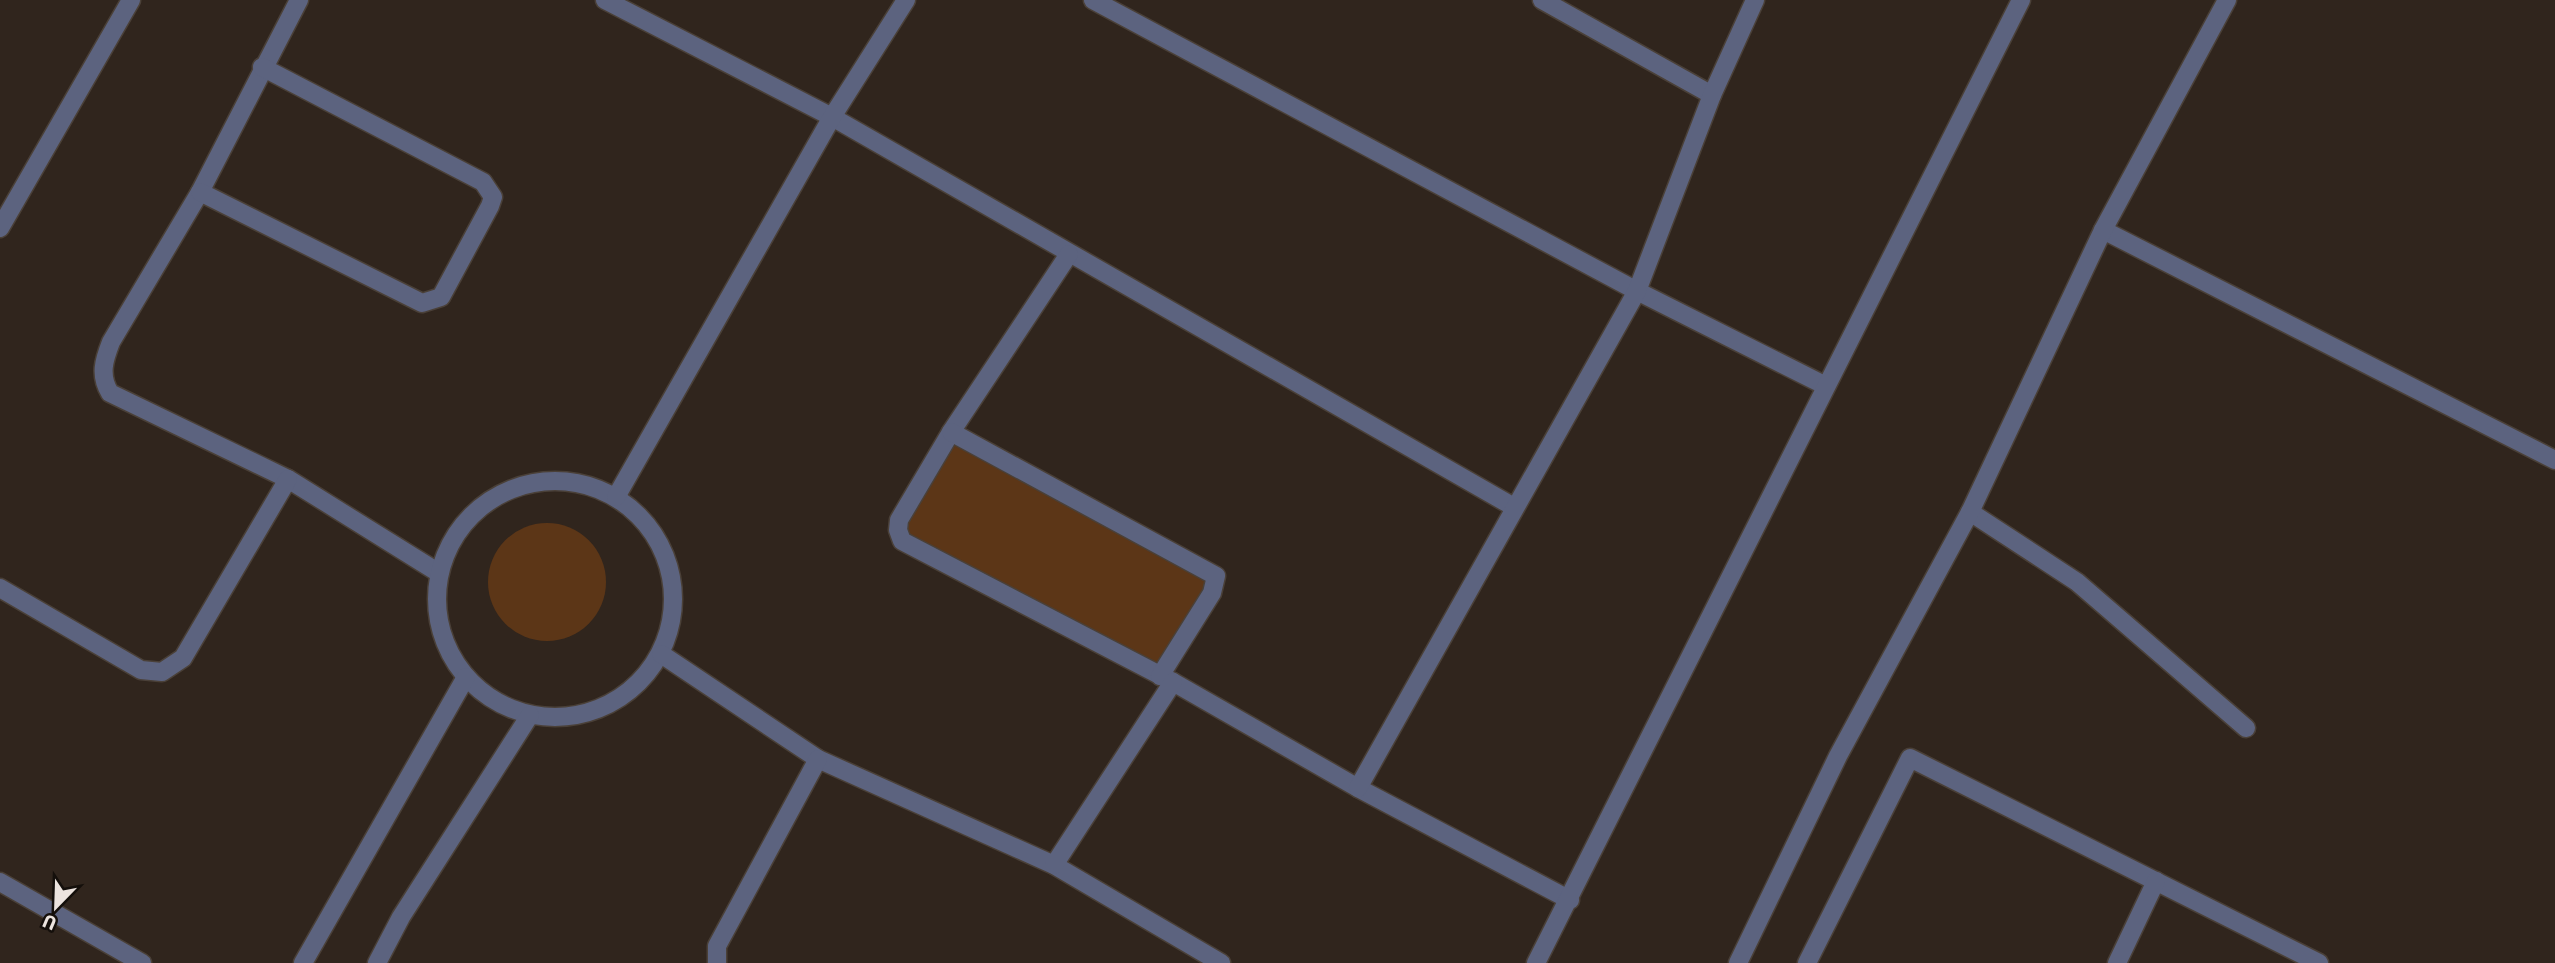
<svg xmlns="http://www.w3.org/2000/svg" width="2555" height="963" viewBox="0 0 2555 963" font-family="Signika,sans-serif">
	<style>
		.green { fill: #5c3617 }
		.lines { fill: none; stroke-linecap: round; stroke-linejoin: round }
		.minor-casing { stroke: #4a4038; stroke-width: 21 }
		.minor { stroke: #5c637f; stroke-width: 18 }
	</style>
	<rect width="100%" height="100%" fill="#30251d"/>
	<g class="green">
		<path d="M952 433 1216 578 1161 674 902 536Z"/>
		<circle cx="547" cy="582" r="59"/>
	</g>
	<g class="lines">
		<g class="minor-casing">
			<g id="minor">
				<path d="M299 0 200 192 111 342C104 360 99 375 110 393L288 479 439 573"/>
				<path d="M605 0 832 117 1514 507"/>
				<path d="M1093 0 1637 291 1826 386"/>
				<path d="M1542 0 1712 95"/>
				<path d="M200 192 422 303 441 297 490 206 493 197 483 182 262 67"/>
				<path d="M0 228 131 0"/>
				<path d="M2103 230 2555 460"/>
				<path d="M1069 254 951 432 899 520 898 530 902 541 1173 682 1358 788 1570 900"/>
				<path d="M951 432 1216 576 1212 593 1160 676"/>
				<circle cx="555" cy="599" r="118"/>
				<path d="M616 497 832 117 906 0"/>
				<path d="M1970 512 2077 582 2246 728"/>
				<path d="M0 588 141 670 162 672 183 658 288 479"/>
				<path d="M661 654 818 759 1054 865 1221 963"/>
				<path d="M1358 788 1637 291 1712 95 1755 0"/>
				<path d="M1054 865 1173 682"/>
				<path d="M0 882 142 963"/>
				<path d="M303 963 466 677"/>
				<path d="M377 963 401 917 530 715"/>
				<path d="M717 963V946L818 759"/>
				<path d="M1536 963 2021 0"/>
				<path d="M1738 963 1838 756 1970 512 2103 230 2227 0"/>
				<path d="M1807 963 1910 758 2319 963"/>
				<path d="M2117 963 2156 881"/>
			</g>
		</g>
		<use href="#minor" class="minor"/>
	</g>
	<g transform="translate(56 907) rotate(203)" stroke="#140f0b" stroke-width="5" paint-order="stroke">
	<path d="M0-5L12 26L0 18L-12 26Z" fill="#ece4df"/>
	<text y="-10" font-size="19" font-weight="bold" text-anchor="middle" fill="#ece4df">U</text>
	</g>
</svg>
